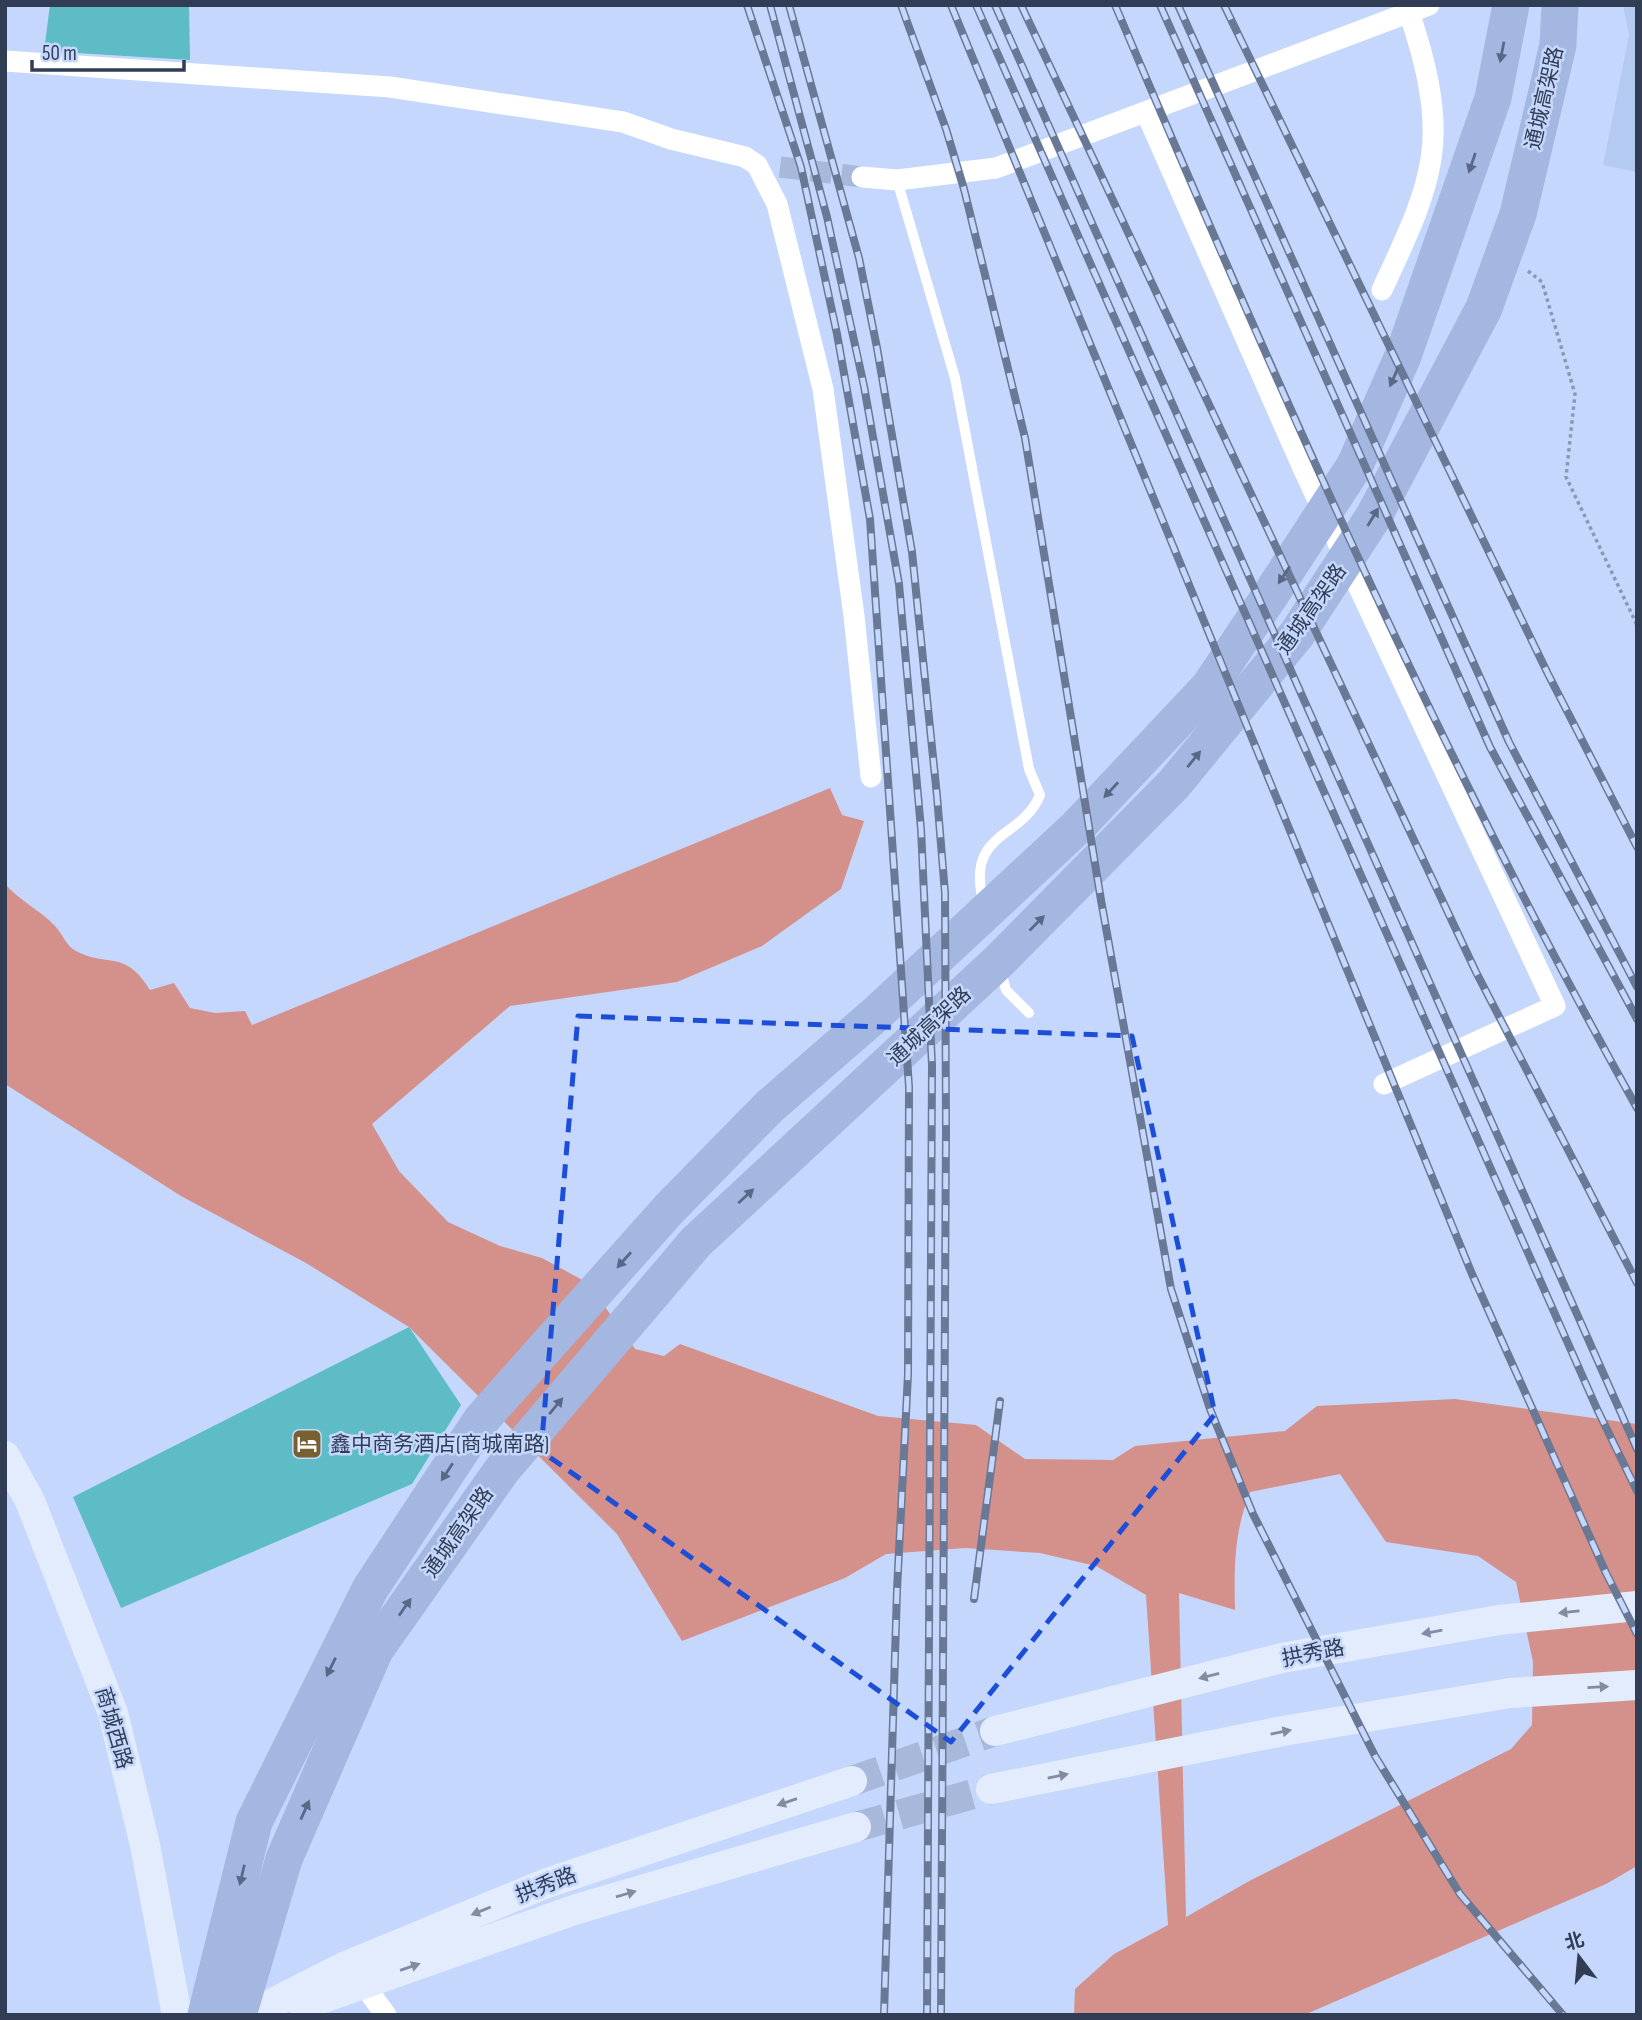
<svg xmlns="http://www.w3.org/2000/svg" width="1642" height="2020" viewBox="0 0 1642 2020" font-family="'Sofia Sans Condensed','Noto Sans SC',sans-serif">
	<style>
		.built { fill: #b5caf1 }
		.water { fill: #d4908b; fill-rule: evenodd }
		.building { fill: #5dbcc5 }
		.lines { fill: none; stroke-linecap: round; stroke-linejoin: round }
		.minor-tunnel { stroke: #a7b8db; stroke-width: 21; stroke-dasharray: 21 10; stroke-linecap: butt }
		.secondary-tunnel { stroke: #a7b8db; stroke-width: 30; stroke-dasharray: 30 15; stroke-linecap: butt }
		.path { stroke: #8998b8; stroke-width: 3.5; stroke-dasharray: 3.5 3.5; stroke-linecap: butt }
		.service { stroke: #fff; stroke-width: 10 }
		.minor { stroke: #fff; stroke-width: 21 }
		.secondary { stroke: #e3ecfc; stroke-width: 30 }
		.trunk { stroke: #a4b7e0; stroke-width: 37 }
		.rail-casing { stroke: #697894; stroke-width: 8 }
		.rail { stroke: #c5d7fc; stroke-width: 5; stroke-dasharray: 16; stroke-linecap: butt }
		.oneway { fill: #596886 }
		.oneway2 { fill: #818ca0 }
		.marked { fill: none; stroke: #1d4ed8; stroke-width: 5; stroke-dasharray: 14 9; stroke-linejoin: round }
		.labels { text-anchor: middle; stroke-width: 5; stroke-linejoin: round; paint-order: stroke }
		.street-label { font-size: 21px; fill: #313d55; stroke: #c5d7fc }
		.poi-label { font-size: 21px; fill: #313d55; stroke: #c5d7fc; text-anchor: start }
	</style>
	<rect width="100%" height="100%" fill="#c5d7fc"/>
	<path class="built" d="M1623 5H1637V172L1603 165 1629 35Z"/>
	<path class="water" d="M830 788 842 815 864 821 841 889 762 946 677 982 510 1006 372 1124 399 1171 448 1222 500 1246 542 1258 588 1283 635 1349 664 1356 680 1344 878 1416 976 1425 1025 1459 1113 1460 1135 1446 1285 1431 1317 1406 1455 1399 1637 1424V1866L1606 1884 1304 2015H1074L1075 1989 1114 1954 1168 1925 1146 1595 1096 1566 1040 1553 965 1548 886 1554 845 1578 682 1641 617 1534 409 1327 306 1263 181 1196 5 1084V884C20 901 40 910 55 926 62 933 67 947 76 951 109 968 125 949 150 990L174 983 190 1008 215 1013 245 1011 252 1025ZM1340 1474 1386 1542 1478 1556 1516 1582 1533 1662 1532 1725 1511 1749 1251 1880 1186 1917 1179 1593 1235 1610C1234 1567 1234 1532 1250 1492Z"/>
	<g class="building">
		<path d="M50 5H189L190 60 44 51Z"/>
		<path d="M409 1327 461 1405 412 1484 121 1608 73 1497Z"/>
	</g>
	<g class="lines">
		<path class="minor-tunnel" d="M780 167 862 177"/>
		<g class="secondary-tunnel">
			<path d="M852 1781 995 1731"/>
			<path d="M856 1827 991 1789"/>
		</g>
		<path class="path" d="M1528 271 1542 282 1575 394 1566 477 1637 625"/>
		<g class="service">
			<path d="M897 180 955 378 1029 769 1040 795C1021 841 964 830 984 905"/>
			<path d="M1001 971 1006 990 1029 1013"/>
		</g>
		<g class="minor">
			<path d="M5 61 390 87 623 122 671 139 745 157 757 165 777 204 823 389 854 616 871 777"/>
			<path d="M1146 112 1303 468 1555 1006 1384 1084"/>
			<path d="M862 177 897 180 996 168 1429 5"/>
			<path d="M1382 290C1401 248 1424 204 1431 159 1439 111 1424 57 1409 12"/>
			<path d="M363 1984 386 2015"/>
		</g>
		<g class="secondary">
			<path d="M5 1456 30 1501 113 1713 145 1845 177 2015"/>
			<path d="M995 1731 1282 1658 1499 1620 1637 1606"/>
			<path d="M991 1789 1283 1731 1510 1693 1637 1685"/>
			<path d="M303 2005 577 1909 856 1827"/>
			<path d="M249 2015 346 1966 547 1883 852 1781"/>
		</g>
		<g class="trunk">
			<path d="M206 2015 254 1822 370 1589 482 1419 669 1209 770 1106 876 1014 1077 827 1209 687 1269 597 1355 465 1403 356 1493 98 1511 5"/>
			<path d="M238 2015 284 1859 375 1650 502 1470 696 1242 999 961 1174 784 1297 634 1374 516 1484 308 1518 214 1558 45 1560 5"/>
		</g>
		<g class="rail-casing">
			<g id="rail">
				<path d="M747 5 801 167 837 334 870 519 909 1087 908 1374 897 1590 884 2015"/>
				<path d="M770 5 827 217 864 386 899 584 921 829 932 1065 927 2015"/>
				<path d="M789 5 859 258 877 348 912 552 937 796 945 893 946 1131 941 2015"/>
				<path d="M901 5 946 129 964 189 1025 438 1101 900 1171 1289 1210 1409 1253 1514 1375 1756 1460 1894 1563 2015"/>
				<path d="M951 5 1472 1274 1606 1573 1637 1634"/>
				<path d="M976 5 1597 1409 1637 1491"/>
				<path d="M995 5 1637 1449"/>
				<path d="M1021 5 1476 972 1637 1283"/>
				<path d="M1115 5C1274 379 1438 753 1637 1108"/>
				<path d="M1160 5 1490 747 1637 1019"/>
				<path d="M1178 5 1509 742 1637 987"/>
				<path d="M1224 5 1548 674 1637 847"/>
				<path d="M974 1599 1000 1401"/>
			</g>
		</g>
		<use href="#rail" class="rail"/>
	</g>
	<defs><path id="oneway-solid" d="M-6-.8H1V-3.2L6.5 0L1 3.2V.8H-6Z" transform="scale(1.75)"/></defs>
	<g class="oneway">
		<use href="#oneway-solid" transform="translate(1502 52) rotate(101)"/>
		<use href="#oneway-solid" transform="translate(1472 163) rotate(109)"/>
		<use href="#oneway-solid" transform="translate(1394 377) rotate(114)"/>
		<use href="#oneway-solid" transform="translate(1373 517) rotate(-59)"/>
		<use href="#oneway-solid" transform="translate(1284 575) rotate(123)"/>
		<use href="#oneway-solid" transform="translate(1194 759) rotate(-51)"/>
		<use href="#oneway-solid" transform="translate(1111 790) rotate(133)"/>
		<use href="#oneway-solid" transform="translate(1037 923) rotate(-45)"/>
		<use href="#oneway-solid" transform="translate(746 1196) rotate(-43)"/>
		<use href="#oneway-solid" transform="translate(624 1260) rotate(132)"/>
		<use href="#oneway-solid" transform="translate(556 1406) rotate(-50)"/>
		<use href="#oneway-solid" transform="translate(447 1472) rotate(123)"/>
		<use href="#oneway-solid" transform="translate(405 1607) rotate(-55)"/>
		<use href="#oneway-solid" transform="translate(331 1667) rotate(116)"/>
		<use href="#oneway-solid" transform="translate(305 1810) rotate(-66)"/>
		<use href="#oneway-solid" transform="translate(242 1875) rotate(103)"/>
	</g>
	<g class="oneway2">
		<use href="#oneway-solid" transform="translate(1569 1612) rotate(174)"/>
		<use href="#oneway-solid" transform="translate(1432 1632) rotate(170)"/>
		<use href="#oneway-solid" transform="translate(1209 1676) rotate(166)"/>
		<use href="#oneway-solid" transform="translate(1598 1687) rotate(-3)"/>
		<use href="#oneway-solid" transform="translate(1281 1732) rotate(-11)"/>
		<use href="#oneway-solid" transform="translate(1058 1776) rotate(-11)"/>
		<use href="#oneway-solid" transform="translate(787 1802) rotate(161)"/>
		<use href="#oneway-solid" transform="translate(626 1894) rotate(-16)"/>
		<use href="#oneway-solid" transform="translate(481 1911) rotate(158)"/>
		<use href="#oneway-solid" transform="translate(410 1967) rotate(-19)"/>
	</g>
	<path class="marked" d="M578 1016 1132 1036 1215 1414 951 1742 541 1451Z"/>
	<defs>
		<g id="hotel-square" transform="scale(1.575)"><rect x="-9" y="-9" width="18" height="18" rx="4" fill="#786030" stroke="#c5d7fc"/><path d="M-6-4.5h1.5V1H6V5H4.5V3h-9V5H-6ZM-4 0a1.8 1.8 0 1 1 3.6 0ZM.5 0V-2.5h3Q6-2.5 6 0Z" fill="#fff"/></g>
	</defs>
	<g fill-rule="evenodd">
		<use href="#hotel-square" x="307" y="1444"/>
	</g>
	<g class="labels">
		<g class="street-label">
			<text transform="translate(1544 98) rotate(-77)" y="7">通城高架路</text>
			<text transform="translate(1311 609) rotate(-55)" y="7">通城高架路</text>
			<text transform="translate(929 1026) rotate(-43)" y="7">通城高架路</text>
			<text transform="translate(458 1532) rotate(-55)" y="7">通城高架路</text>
			<text transform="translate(1313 1653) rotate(-11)" y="7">拱秀路</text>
			<text transform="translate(114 1728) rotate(74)" y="7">商城西路</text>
			<text transform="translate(546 1885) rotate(-21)" y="7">拱秀路</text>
		</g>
		<g class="poi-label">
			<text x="330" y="1451">鑫中商务酒店(商城南路)</text>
		</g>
	</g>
	<rect width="1642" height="2020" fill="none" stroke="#313d55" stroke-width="14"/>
	<g transform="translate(1579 1957) rotate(344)" stroke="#c5d7fc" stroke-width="5" paint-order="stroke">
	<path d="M0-5L12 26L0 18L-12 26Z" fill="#313d55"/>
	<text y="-10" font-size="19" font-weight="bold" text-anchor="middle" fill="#313d55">北</text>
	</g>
	<path d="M32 60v10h152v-10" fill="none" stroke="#313d55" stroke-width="3.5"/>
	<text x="42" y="60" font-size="21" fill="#313d55" stroke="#c5d7fc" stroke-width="5" paint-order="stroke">50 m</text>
</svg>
